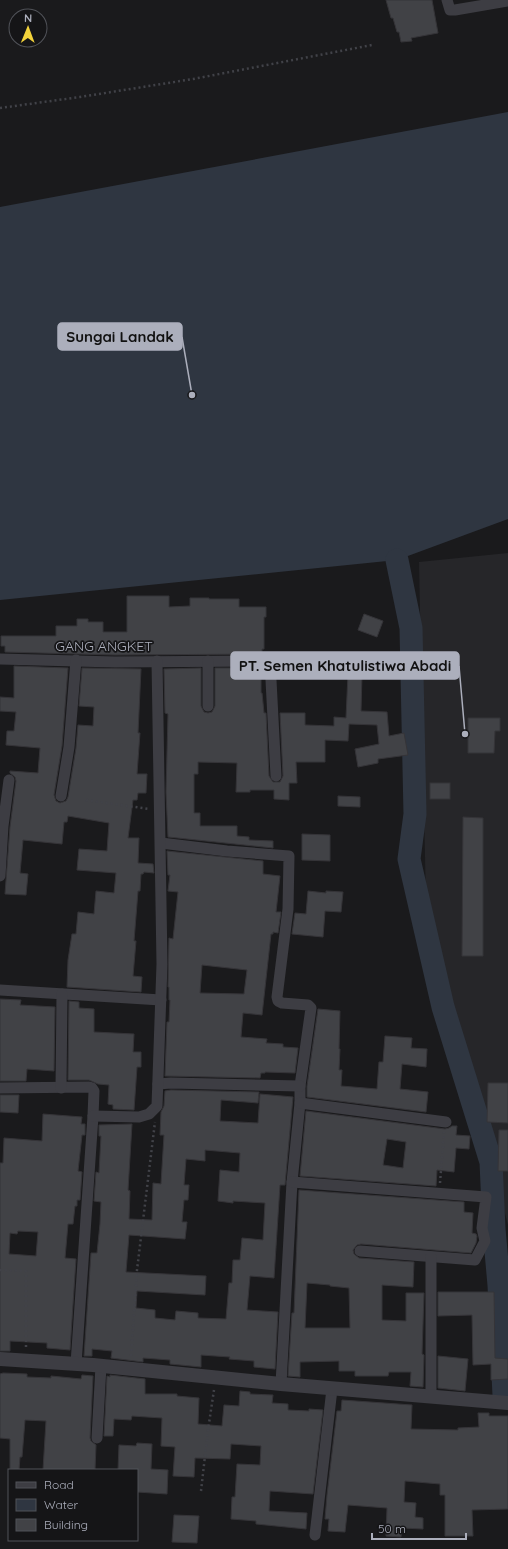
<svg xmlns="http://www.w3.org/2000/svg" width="508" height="1549" viewBox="0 0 508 1549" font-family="Quicksand,sans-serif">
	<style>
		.built { fill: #262629 }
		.water { fill: #2f3641 }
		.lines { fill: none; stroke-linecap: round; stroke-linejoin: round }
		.river { stroke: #2f3641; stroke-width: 23 }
		.building { fill: #414246; stroke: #353438; fill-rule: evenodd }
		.path { stroke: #414248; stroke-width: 2.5; stroke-dasharray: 2 3; stroke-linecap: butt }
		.minor { stroke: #3d3d43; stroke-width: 11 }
		.tertiary { stroke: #3d3d43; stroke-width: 14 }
		.labels { text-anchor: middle; stroke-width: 3.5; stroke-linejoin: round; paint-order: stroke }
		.street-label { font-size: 14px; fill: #acafbc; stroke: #151517 }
		.leader { fill: none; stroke: #acafbc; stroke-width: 1.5 }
		.callout-dot { fill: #acafbc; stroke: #151517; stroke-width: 1.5 }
		.callout { fill: #acafbc; stroke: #acafbc; stroke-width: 1.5 }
		.callout-label { font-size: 15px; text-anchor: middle; font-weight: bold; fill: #111 }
	</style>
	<rect width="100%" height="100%" fill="#1a1a1c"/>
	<path class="built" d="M508 553V1225L426 905 419 562Z"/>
	<path class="water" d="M508 112V519L397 560 0 600V207Z"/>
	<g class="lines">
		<path class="river" d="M397 560 411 628 415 814 409 859 443 1007 491 1162 494 1229 499 1285 504 1396"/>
	</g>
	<g class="building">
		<path d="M386 0H432L438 33 411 38 412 41 401 42 399 32H397L393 18H391Z"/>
		<path d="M127 596H169V607L190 606V598H209V599H239V607H266V617H264V649H262V654L115 655 5 652V646H1V636H56V626H77V619H88V622H103V632H127Z"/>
		<path d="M364 614 383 621 377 637 358 630Z"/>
		<path d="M14 666 68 668 62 746 54 795 56 801 60 803 66 801 68 797 76 748 78 725 93 726 94 707 79 706 82 668 141 669 138 733H140L137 774H147L146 793H138L137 800H133L128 838H139L138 863 153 864 154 873 144 872 143 874H141L140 891H138L134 941H136L133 976 142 977 141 992 67 987 68 960 72 934H76L78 912 94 914 96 891 114 893 116 873 77 870 79 849 107 851 109 823 68 816 67 822H64L62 844 23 840 20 873 28 874 26 895 5 894 10 827 16 781 15 777 10 773V771L38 773 40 748 6 745 7 731H14L16 712 0 711V697L14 698Z"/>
		<path d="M201 668V706L204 712 208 713 212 712 215 706V668H261V693H262L264 713H266L269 776 273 782H280L283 776 280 713H305V725L334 726V717L346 718 348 674H362L361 711 387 712 389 736 404 733 408 755 378 759V763L358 767 355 749 379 744 377 725 349 724 348 741 325 740V762H296L297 783H289V800L274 799V790H250V792H236L237 763 198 762V774H194V813H200V826H237V836L249 837V840L273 841V848L168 837 166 792 168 714 165 713 164 669Z"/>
		<path d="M468 718H500V731H495L494 753H468Z"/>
		<rect x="430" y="783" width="20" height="16"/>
		<path d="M338 796 360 797V807L338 806Z"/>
		<path d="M463 817 483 818V956H462Z"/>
		<path d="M302 834 330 835V861L302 860Z"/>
		<path d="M167 851 263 861V874L280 876 276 912H281L278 933 273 932V934H271L262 1015 243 1013 241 1037 267 1039 266 1043 283 1044V1047L298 1048 295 1073 265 1072V1073H261L260 1078 165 1076 167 1022H169L170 1000H169V987H168L169 938 173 939 178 892 168 891 170 875H168ZM202 965 247 970 244 994 200 993Z"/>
		<path d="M308 891 326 893V891L343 892 341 912 325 911 323 937 292 934 295 913 306 914Z"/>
		<path d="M0 999 21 1000 20 1005 55 1007 54 1071 27 1069 26 1081H0Z"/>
		<path d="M69 1001 79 1002V1008L94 1009V1032L134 1034 133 1052H141V1067H137L134 1110 113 1109V1105L108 1104 109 1085 98 1084 89 1080H68Z"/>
		<path d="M318 1009 340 1011 339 1049H340L339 1070H342L341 1086 377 1089 379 1062H383L385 1036 412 1038 411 1048 427 1049 426 1067 402 1064 400 1089 428 1092 426 1112 307 1097V1086Z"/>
		<path d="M488 1083H508V1123L487 1122Z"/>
		<path d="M171 1090 259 1092 258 1103 221 1100 220 1121 258 1123 260 1094 293 1097 285 1185H280L274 1278 250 1276 247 1310 278 1312 275 1369 254 1367V1361L229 1359 230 1357 201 1355V1367L170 1364V1360L143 1358V1362L111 1358 112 1351 92 1349V1356H84L91 1253H97L100 1224 101 1202 94 1201 96 1172 99 1173 101 1136H99V1125L132 1124 128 1190 130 1191 129 1219 152 1220 153 1183 161 1184 164 1135H160L161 1112 164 1106 165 1091ZM205 1150 240 1153 239 1172 220 1170 218 1201 233 1203V1201L265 1203 263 1240 242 1238 240 1260H233L232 1283H229L226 1319 198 1318V1313L176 1311 175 1320 155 1318V1310L136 1308 137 1291 205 1295 206 1276 126 1272 129 1235 185 1239 187 1222H182L184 1200H188L189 1185H184L186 1159 205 1161Z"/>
		<path d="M0 1095H19L18 1113 0 1112Z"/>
		<path d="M306 1111 445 1129 449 1128 452 1126H457L456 1135 470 1136 469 1149 456 1148 454 1172 437 1170 436 1186 300 1176ZM387 1139 406 1142 403 1168 383 1165Z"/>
		<path d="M43 1114 82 1117 81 1124H85V1135H82L78 1171 82 1172 80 1200H77V1206H75L73 1224H68L65 1258 76 1259 70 1350 47 1348V1343L10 1341V1351H0V1163H3L4 1138 42 1141ZM18 1231 38 1232 36 1256 9 1254 10 1233 17 1234Z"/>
		<path d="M499 1130H508V1171H498Z"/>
		<path d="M299 1190 464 1202V1212L473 1213 472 1233 476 1234 477 1236 476 1243 471 1253 361 1244 357 1245 353 1250 354 1254 359 1258 414 1262 413 1287 382 1285V1320L406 1321V1293H424L422 1354 424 1355 423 1387 410 1386 411 1372H389L388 1376H355V1371H339V1361L300 1362V1377L288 1376 292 1313H294ZM307 1283 330 1285V1286L349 1288 350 1328H305Z"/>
		<path d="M438 1292H494L495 1358 508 1359V1379L491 1380V1364L473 1365 472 1315 438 1316Z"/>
		<path d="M438 1356 468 1359 465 1391 438 1388Z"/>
		<path d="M3 1373 27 1374V1377L51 1378V1376L81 1379 82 1375 93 1376 90 1438 91 1441 96 1445 95 1470H43L46 1421 25 1420 22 1457H20L19 1470 10 1469V1439L0 1438V1374Z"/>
		<path d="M110 1375 145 1379V1394H177V1396L199 1398 198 1424 222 1426 224 1405 239 1406 240 1391 250 1392V1394L273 1395 272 1403 288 1404V1410L309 1411V1409L323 1410 313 1494 270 1491 269 1511 307 1513 306 1529 256 1524V1521L231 1519 232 1497H235L237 1464 260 1465 261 1446 231 1444 230 1459 195 1458 194 1477 173 1476 175 1447 161 1446 162 1418 132 1416 131 1420 114 1419 113 1436H104L107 1376 110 1377Z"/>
		<path d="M342 1400 412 1405 411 1429 458 1430V1428L479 1427 478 1413H489V1416H508V1509L472 1510 473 1536H445V1495H440V1484L405 1481 404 1502 416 1503 415 1517 423 1518V1529L402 1528 401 1537 386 1536 387 1508 348 1505 345 1532 328 1531 329 1519H325L327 1495 337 1411H341Z"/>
		<path d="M137 1443 152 1444 151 1469 168 1470 167 1494 137 1492V1470H118L119 1445 136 1446Z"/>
		<path d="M174 1515 199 1516 197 1543 172 1542Z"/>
	</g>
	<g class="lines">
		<g class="path">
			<path d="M0 108 80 97 193 79 372 45"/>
			<path d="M86 800 149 809"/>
			<path d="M440 1183 444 1132"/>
			<path d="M0 1270 26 1271V1348"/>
			<path d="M131 1356 137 1270 155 1122"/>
			<path d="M201 1491 208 1430 214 1390"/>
		</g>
		<g class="minor">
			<path d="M447 0 450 10H455L508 1"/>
			<path d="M0 659 115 662 270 661 276 776"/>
			<path d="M208 661V706"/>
			<path d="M61 796 69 747 76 660"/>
			<path d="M161 843 227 851 289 856 288 909 277 997 278 1001 282 1003 308 1005 311 1008 300 1086V1103L292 1182 281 1384"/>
			<path d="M0 876 3 826 9 780"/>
			<path d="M0 990 161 1000"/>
			<path d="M158 1084 171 1083 300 1086"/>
			<path d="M0 1088 89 1087 92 1088 94 1091 93 1116 76 1364"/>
			<path d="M61 1088 62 994"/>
			<path d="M300 1103 446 1122"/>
			<path d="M93 1116 139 1117 149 1114 157 1106 162 964 157 661"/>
			<path d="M292 1182 486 1197 482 1228 485 1241 475 1260 360 1251"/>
			<path d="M431 1257V1397"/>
			<path d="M97 1438 101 1366"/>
			<path d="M315 1535 332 1389"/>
		</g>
		<path class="tertiary" d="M0 1359 93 1365 281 1384 508 1403"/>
	</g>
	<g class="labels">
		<g class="street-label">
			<text x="104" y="651">GANG ANGKET</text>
		</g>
	</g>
	<path class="leader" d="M192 395L182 337M465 734L459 666"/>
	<g class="callout-dot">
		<circle cx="192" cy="395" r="4"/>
		<circle cx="465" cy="734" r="4"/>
	</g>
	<g class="callout">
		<rect x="58" y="323" width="124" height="27" rx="4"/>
		<rect x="231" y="652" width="228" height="27" rx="4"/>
	</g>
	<g class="callout-label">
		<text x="120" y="342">Sungai Landak</text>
		<text x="345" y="671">PT. Semen Khatulistiwa Abadi</text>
	</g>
	<rect x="8" y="1469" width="130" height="72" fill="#151517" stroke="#515359"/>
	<rect x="16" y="1482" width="20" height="6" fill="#3d3d43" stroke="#515359"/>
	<text x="44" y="1489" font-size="12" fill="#acafbc">Road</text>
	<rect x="16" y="1499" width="20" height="12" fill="#2f3641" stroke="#515359"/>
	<text x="44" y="1509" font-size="12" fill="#acafbc">Water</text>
	<rect x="16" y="1519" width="20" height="12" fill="#414246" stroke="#515359"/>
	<text x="44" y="1529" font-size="12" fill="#acafbc">Building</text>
	<g transform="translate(28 28) rotate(1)"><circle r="19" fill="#151517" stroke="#515359"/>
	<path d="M0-3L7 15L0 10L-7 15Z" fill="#f3d33b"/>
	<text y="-6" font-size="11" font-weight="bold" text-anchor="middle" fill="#acafbc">N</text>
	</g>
	<path d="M372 1533v6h94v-6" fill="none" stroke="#acafbc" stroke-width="2"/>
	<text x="378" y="1533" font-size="12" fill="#acafbc" stroke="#151517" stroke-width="3" paint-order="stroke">50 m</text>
</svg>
